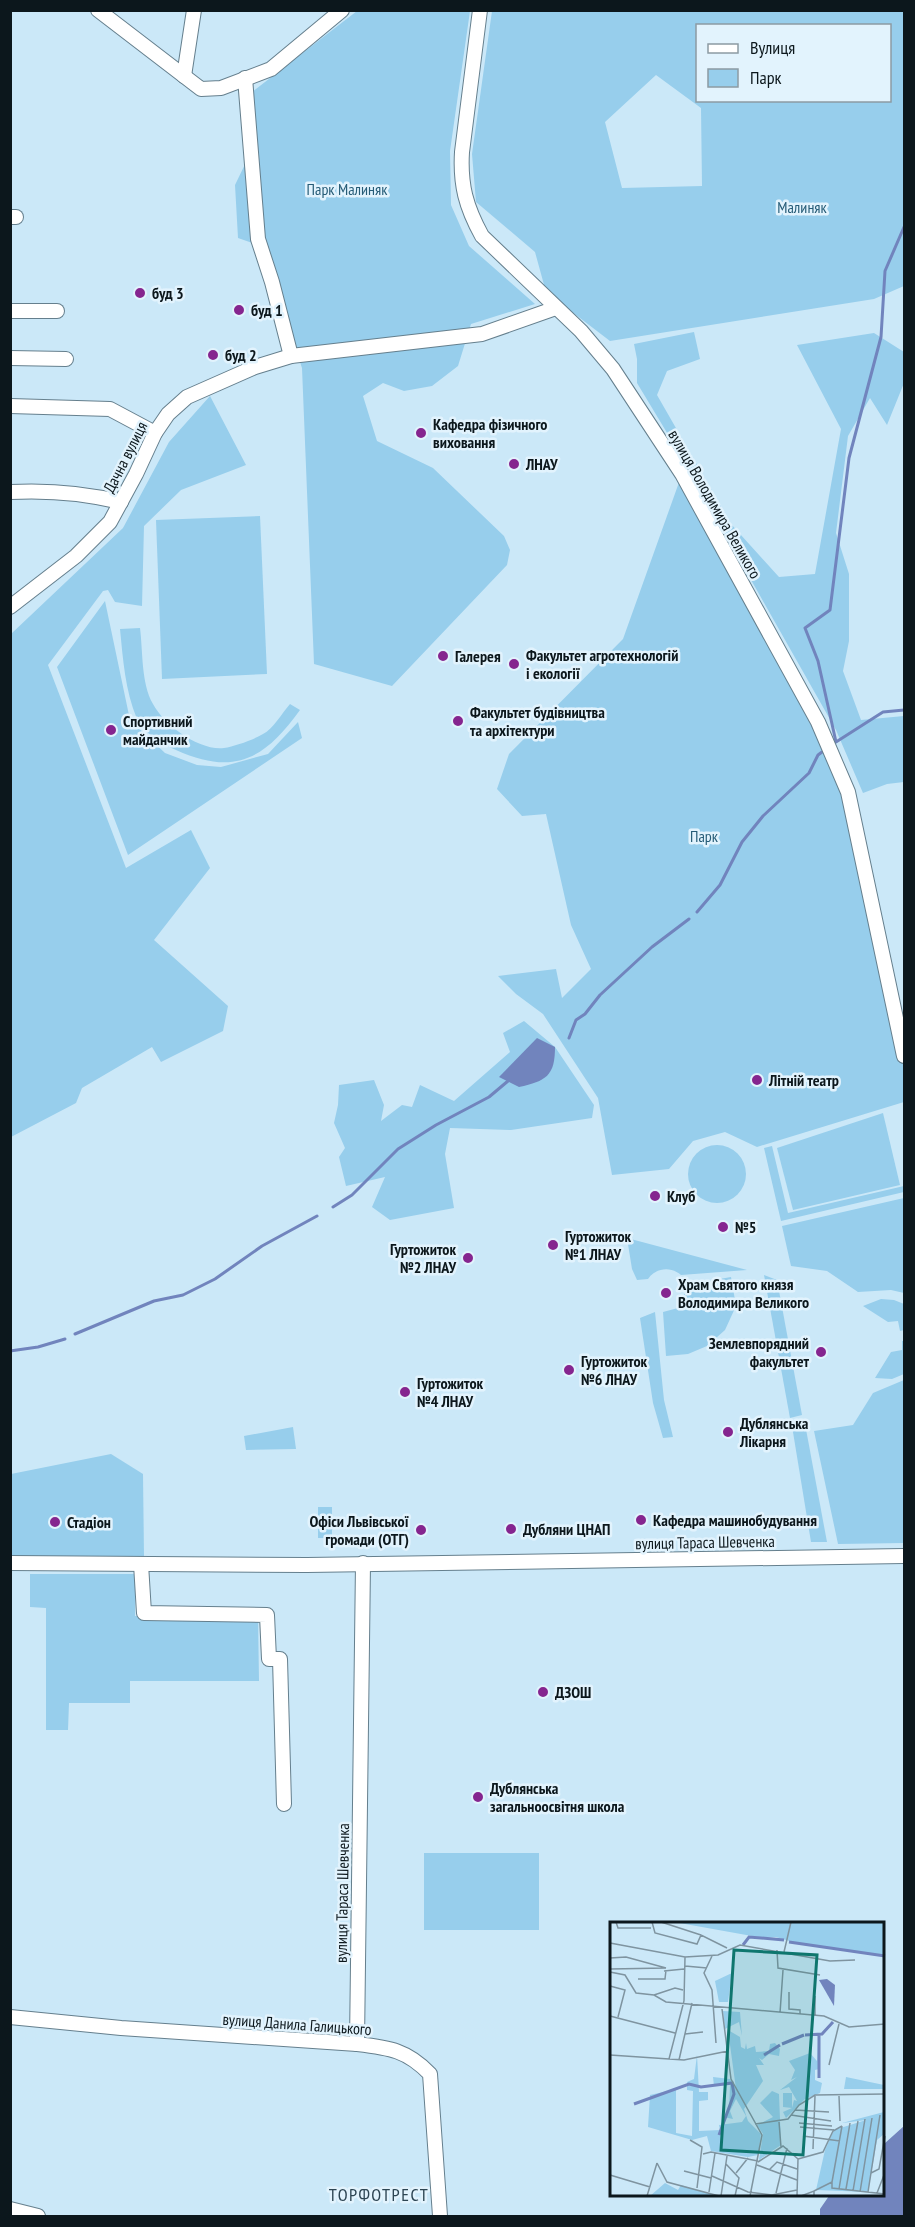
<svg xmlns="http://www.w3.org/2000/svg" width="915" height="2227" viewBox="0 0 915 2227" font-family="'PT Sans Narrow',sans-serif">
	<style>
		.green { fill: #97ceec; fill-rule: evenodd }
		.water { fill: #7184bd }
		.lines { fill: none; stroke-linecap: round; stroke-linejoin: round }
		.stream { stroke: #7184bd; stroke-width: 3 }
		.minor-casing { stroke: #657f8d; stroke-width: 16 }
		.minor { stroke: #fff; stroke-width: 14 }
		.poi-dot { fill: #85258f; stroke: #e2f3fd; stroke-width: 2 }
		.labels { text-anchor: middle; stroke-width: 5; stroke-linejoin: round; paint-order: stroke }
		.park-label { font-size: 16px; fill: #265c77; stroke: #e2f3fd }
		.poi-label { font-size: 16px; font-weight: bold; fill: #0c171c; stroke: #e2f3fd; text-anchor: start }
		.street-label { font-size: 16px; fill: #0c171c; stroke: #e2f3fd }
		.neighbourhood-label { font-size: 18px; letter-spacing: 1.5px; fill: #2d4553; stroke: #e2f3fd }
		.inset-river { fill: none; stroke: #7184bd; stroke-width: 3 }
		.inset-road { fill: none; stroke: #7f94a0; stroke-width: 1.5 }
		.view { fill: #0f766e; fill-opacity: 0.15; stroke: #0f766e; stroke-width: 3 }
		.inset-edge { fill: none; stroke: #0c171c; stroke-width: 3 }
	</style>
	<rect width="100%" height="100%" fill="#cbe8f8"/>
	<g class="green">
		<path d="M357 11H470L450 151 451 205 469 246 535 304 471 324 458 366 432 386 404 391 383 383 363 396 377 441 433 468 504 536 510 550 507 565 392 686 314 664 302 368 261 246 238 238 235 185 249 156 243 99Z"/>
		<path d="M492 11H904V286L874 299 610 341 546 292 535 252 476 202 472 154ZM698 26H890V100H698ZM656 75 701 108 702 186 622 188 605 122Z"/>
		<path d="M694 332 700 359 667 371 657 395 731 524 779 577 815 574 841 429 797 345 874 333 904 352V383L887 425 870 398 848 436 836 533 849 574V641L843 671 861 720 904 716V782L887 784 863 793 836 730 678 451 637 383V359L634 344Z"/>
		<path d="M210 396 246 465 181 490 144 526 142 606 115 602 108 590 103 591 48 665 126 868 191 830 210 868 154 940 228 1006 223 1031 161 1062 152 1047 82 1088 76 1103 11 1137V634L123 528 169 442Z"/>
		<path d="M682 474 848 792 904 1056V1102L757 1147 725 1132 693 1141 669 1169 612 1175 598 1098 543 1014 516 994 498 976 556 969 562 998 591 969 571 925 546 814 522 816 497 789 509 754 623 639Z"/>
		<path d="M260 516 267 674 162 679 156 520Z"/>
		<path d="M105 601 130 720 165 753 197 765 221 767 268 754 298 722 302 738 128 855 57 667Z"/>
		<path d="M140 628C143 651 141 683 153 704 164 725 199 751 224 748 235 746 253 740 263 734 273 729 282 713 290 704L300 710C264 760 234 776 176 750 162 744 143 732 137 719 125 690 123 659 120 629Z"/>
		<path d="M524 1021 555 1047 594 1105 592 1118 511 1130 450 1128 445 1154 454 1208 390 1220 372 1207 385 1177 346 1186 339 1157 345 1148 334 1123 338 1105 339 1085 374 1080 384 1105 381 1121 402 1105 412 1107 420 1085 454 1101 510 1052 503 1033Z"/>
		<path d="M883 1113 900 1185 793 1210 777 1148Z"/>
		<circle cx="717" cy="1174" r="29"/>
		<path d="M772 1146 788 1213 904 1186V1192L781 1221 764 1148Z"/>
		<path d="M904 1198V1293L891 1290 858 1292 827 1271 791 1266 782 1226Z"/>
		<path d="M627 1238 747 1270 681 1275C671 1266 655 1268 648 1279L637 1280 632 1269Z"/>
		<path d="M764 1275 777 1280 802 1415 790 1418Z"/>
		<path d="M731 1277 736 1306 725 1330 707 1346 688 1354 666 1356 663 1312 678 1308 685 1293V1285Z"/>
		<path d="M881 1299 894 1300 904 1304V1330L900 1331 898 1321 888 1322 863 1306Z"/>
		<path d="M655 1312 664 1400 673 1437 663 1438 653 1403 640 1318Z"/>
		<path d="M902 1341H904V1374L892 1379 875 1378 891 1352 902 1350Z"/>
		<path d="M904 1380V1543L838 1544 814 1431 853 1425 873 1393Z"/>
		<path d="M805 1424 827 1542H811L792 1426Z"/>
		<path d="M293 1427 296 1449 246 1450 244 1436Z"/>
		<path d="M111 1454 143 1474 144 1556H11V1474Z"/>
		<rect x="318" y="1507" width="14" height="31"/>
		<path d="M30 1574H135V1616H258L259 1681H130V1703H69L68 1730H46V1608L30 1607Z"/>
		<rect x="424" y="1853" width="115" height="77"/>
	</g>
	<g class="water">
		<path d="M537 1038 555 1047C555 1076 546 1081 519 1087L499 1077Z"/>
		<path d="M904 2126V2216H820V2209L829 2196H884V2144Z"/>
	</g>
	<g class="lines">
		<g class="stream">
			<path d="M904 227 885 271 881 337 849 458 830 610 805 628 818 661 836 742 883 712 904 710"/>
			<path d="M697 912 720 885 742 842 763 816 809 773 818 755 822 752"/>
			<path d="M569 1038 576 1020 585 1014 600 995 652 947 689 919"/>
			<path d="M333 1207 352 1195 398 1149 436 1125 489 1097 508 1081"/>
			<path d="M75 1334 154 1301 183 1295 215 1279 262 1246 317 1216"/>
			<path d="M10 1351 38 1347 65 1339"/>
		</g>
		<g class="minor-casing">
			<g id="minor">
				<path d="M98 10 201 89 221 88 271 69 342 10"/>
				<path d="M480 10 462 152C460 185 466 207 482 236L581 331 613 369 682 474 818 722 848 792 904 1056"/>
				<path d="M184 76 194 10"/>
				<path d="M245 78 258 239 272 282 291 356"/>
				<path d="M10 217H16"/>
				<path d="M10 311H57"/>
				<path d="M10 358 66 359"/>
				<path d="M10 406 110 409 155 433"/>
				<path d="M10 492C48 490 84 493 121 502"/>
				<path d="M10 607 76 556 110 522 136 474 155 433 168 414 187 397 255 367 291 356 482 334 556 308"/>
				<path d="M10 1563 307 1565 904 1556"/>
				<path d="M141 1564 144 1613 267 1615 269 1659H280L284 1804"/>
				<path d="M10 2017 121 2028 357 2044C390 2048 407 2050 430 2074L440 2216"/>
				<path d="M357 2044 363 1563"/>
				<path d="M10 2209 38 2216"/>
			</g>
		</g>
		<use href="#minor" class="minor"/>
	</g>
	<g class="poi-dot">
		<circle cx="140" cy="293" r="6"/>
		<circle cx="239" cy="310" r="6"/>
		<circle cx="213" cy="355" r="6"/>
		<circle cx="421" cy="433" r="6"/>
		<circle cx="514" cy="464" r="6"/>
		<circle cx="443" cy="656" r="6"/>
		<circle cx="514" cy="664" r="6"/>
		<circle cx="458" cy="721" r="6"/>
		<circle cx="111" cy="730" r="6"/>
		<circle cx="757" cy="1080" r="6"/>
		<circle cx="655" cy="1196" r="6"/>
		<circle cx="723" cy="1227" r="6"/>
		<circle cx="553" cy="1245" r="6"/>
		<circle cx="468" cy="1258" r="6"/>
		<circle cx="666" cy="1293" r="6"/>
		<circle cx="821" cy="1352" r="6"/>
		<circle cx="569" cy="1370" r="6"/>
		<circle cx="405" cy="1392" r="6"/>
		<circle cx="728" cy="1432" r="6"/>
		<circle cx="641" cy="1520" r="6"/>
		<circle cx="55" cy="1522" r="6"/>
		<circle cx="511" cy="1529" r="6"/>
		<circle cx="421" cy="1530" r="6"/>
		<circle cx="543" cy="1692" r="6"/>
		<circle cx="478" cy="1797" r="6"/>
	</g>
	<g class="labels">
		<g class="park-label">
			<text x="347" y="195">Парк Малиняк</text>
			<text x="802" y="213">Малиняк</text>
			<text x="704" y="842">Парк</text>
		</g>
		<g class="poi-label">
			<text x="152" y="299">буд 3</text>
			<text x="251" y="316">буд 1</text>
			<text x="225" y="361">буд 2</text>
			<text x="433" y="430">Кафедра фізичного<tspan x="433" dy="18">виховання</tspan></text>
			<text x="526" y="470">ЛНАУ</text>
			<text x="526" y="661">Факультет агротехнологій<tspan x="526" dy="18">і екології</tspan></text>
			<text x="455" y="662">Галерея</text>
			<text x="470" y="718">Факультет будівництва<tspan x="470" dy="18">та архітектури</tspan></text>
			<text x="123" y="727">Спортивний<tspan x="123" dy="18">майданчик</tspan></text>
			<text x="769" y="1086">Літній театр</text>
			<text x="667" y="1202">Клуб</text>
			<text x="735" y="1233">№5</text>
			<text x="565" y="1242">Гуртожиток<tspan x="565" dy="18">№1 ЛНАУ</tspan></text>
			<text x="456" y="1255" text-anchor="end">Гуртожиток<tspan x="456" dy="18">№2 ЛНАУ</tspan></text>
			<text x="678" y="1290">Храм Святого князя<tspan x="678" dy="18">Володимира Великого</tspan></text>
			<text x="809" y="1349" text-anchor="end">Землевпорядний<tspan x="809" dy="18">факультет</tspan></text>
			<text x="581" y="1367">Гуртожиток<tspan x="581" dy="18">№6 ЛНАУ</tspan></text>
			<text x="417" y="1389">Гуртожиток<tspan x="417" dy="18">№4 ЛНАУ</tspan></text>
			<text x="740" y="1429">Дублянська<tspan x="740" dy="18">Лікарня</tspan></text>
			<text x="653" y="1526">Кафедра машинобудування</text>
			<text x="409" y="1527" text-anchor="end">Офіси Львівської<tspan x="409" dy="18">громади (ОТГ)</tspan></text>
			<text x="67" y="1528">Стадіон</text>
			<text x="523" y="1535">Дубляни ЦНАП</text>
			<text x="555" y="1698">ДЗОШ</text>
			<text x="490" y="1794">Дублянська<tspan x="490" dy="18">загальноосвітня школа</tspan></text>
		</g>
		<g class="street-label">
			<text transform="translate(125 457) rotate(-63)" y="6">Дачна вулиця</text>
			<text transform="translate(715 504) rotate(60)" y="6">вулиця Володимира Великого</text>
			<text transform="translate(705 1542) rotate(-1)" y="6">вулиця Тараса Шевченка</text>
			<text transform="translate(342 1893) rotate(-89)" y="6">вулиця Тараса Шевченка</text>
			<text transform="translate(297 2024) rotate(4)" y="6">вулиця Данила Галицького</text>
		</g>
		<g class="neighbourhood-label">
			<text x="379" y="2201">ТОРФОТРЕСТ</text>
		</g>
	</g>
	<g transform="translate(610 1922)">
		<rect width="274" height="274" fill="#cbe8f8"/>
		<path d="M64 0H274V34L186 21 166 15 153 16ZM122 51 118 80H109L105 59ZM113 89 130 90 132 114 129 100 115 107ZM118 108 130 115 131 125 135 127 136 121 137 127 145 124 146 130 159 129 160 122 165 121 170 127 169 134 159 132 152 138 149 136 154 143H146L153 159 134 187 138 199 151 212 148 233 138 235 101 229 97 214 82 218 38 205 40 173 66 167V211L82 214 83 169 77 168V160L84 157 87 133 89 170H98V178L89 179V209L110 208 109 203 132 200 136 194 126 177 120 189 123 197 113 195 119 189 120 163 104 164 103 155 120 157 126 167ZM208 120 209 147 205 148V158L212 161 210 171 195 177 176 196 173 190 182 186 173 185V171H182V186L184 178 187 179 179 165 170 168 187 155 181 158 185 148 179 139 200 131 207 139ZM236 155 274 163V167H234ZM162 169 169 172 171 223 149 238 153 212 147 203 163 195 150 181ZM274 190V212L267 218 258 270 206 268 215 228 224 208 256 198 232 201ZM55 261 68 268 71 263 107 274H40Z" fill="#97ceec"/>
		<path d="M217 57 225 63 224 84 209 58Z" fill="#7184bd"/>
		<path class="inset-river" d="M179 20 275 34M133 23 139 15 174 18M209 112V156M195 113 212 112 223 100M172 122 194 113M154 133 170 123M24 182 79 162 91 165 122 161 124 172 109 213"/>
		<path class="inset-road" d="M6 0 8 6H41M42 0 45 11 87 22 91 13 117 26M51 0 91 13M0 21 75 35 108 33 130 23 220 39 245 38M167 28 168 46 210 53M174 30 181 0M102 34 94 51 102 68 106 121M0 36 16 35 56 46M75 44 97 46M0 47 56 46M54 49 74 47M0 50 15 53 26 71 44 73 56 80 214 94 239 105 275 102M28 57H55L56 48M0 64 15 68 8 95M179 70V87L190 88V92M44 73 65 66 73 68M74 79 75 35M112 87 121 157 152 213 140 274M170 91 173 48M205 93V74M0 94 65 111M75 112 93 110M0 133 74 138 118 129M59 137 74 79M69 138 82 81M219 143 229 102M229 174 230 199M185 188 219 190M181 193 221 199M169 200 171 225M189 201 222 204M145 202 178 197 189 183 205 173 275 172M190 205 224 208M193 214 230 219M80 218 92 225 87 266M203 227 205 174M93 232 101 230 148 239M188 237 213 230 223 209 232 204M148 240 173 224 188 237M47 241 57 260 109 274M116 242 129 256 125 274M147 243 187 258M159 248 167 240 187 247M74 249 101 256M126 251 138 236M261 251 269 247 275 214M0 253 40 265M102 254 138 270 162 273 187 268M222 260V266L275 272M222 260 232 204M229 267 240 201M236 267 248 199M204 269 222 260M243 269 255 197M99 270 105 231M250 270 262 196M258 270 270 193M166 271 177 226M267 271 274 253M37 274 47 241M111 274 117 234M187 274 188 237M191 274 204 269V274"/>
		<path class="view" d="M124 28 207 33 193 233 111 228Z"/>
		<rect width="274" height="274" class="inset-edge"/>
	</g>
	<rect width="915" height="2227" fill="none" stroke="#0c171c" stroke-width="24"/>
	<rect x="696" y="24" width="195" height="78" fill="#e2f3fd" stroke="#8c9ba3" stroke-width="1.5"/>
	<rect x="708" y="44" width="30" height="9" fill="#ffffff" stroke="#8c9ba3" stroke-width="1.5"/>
	<text x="750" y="54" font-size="18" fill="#0c171c">Вулиця</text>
	<rect x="708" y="69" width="30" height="18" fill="#97ceec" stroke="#8c9ba3" stroke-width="1.5"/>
	<text x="750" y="84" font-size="18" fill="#0c171c">Парк</text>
</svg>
